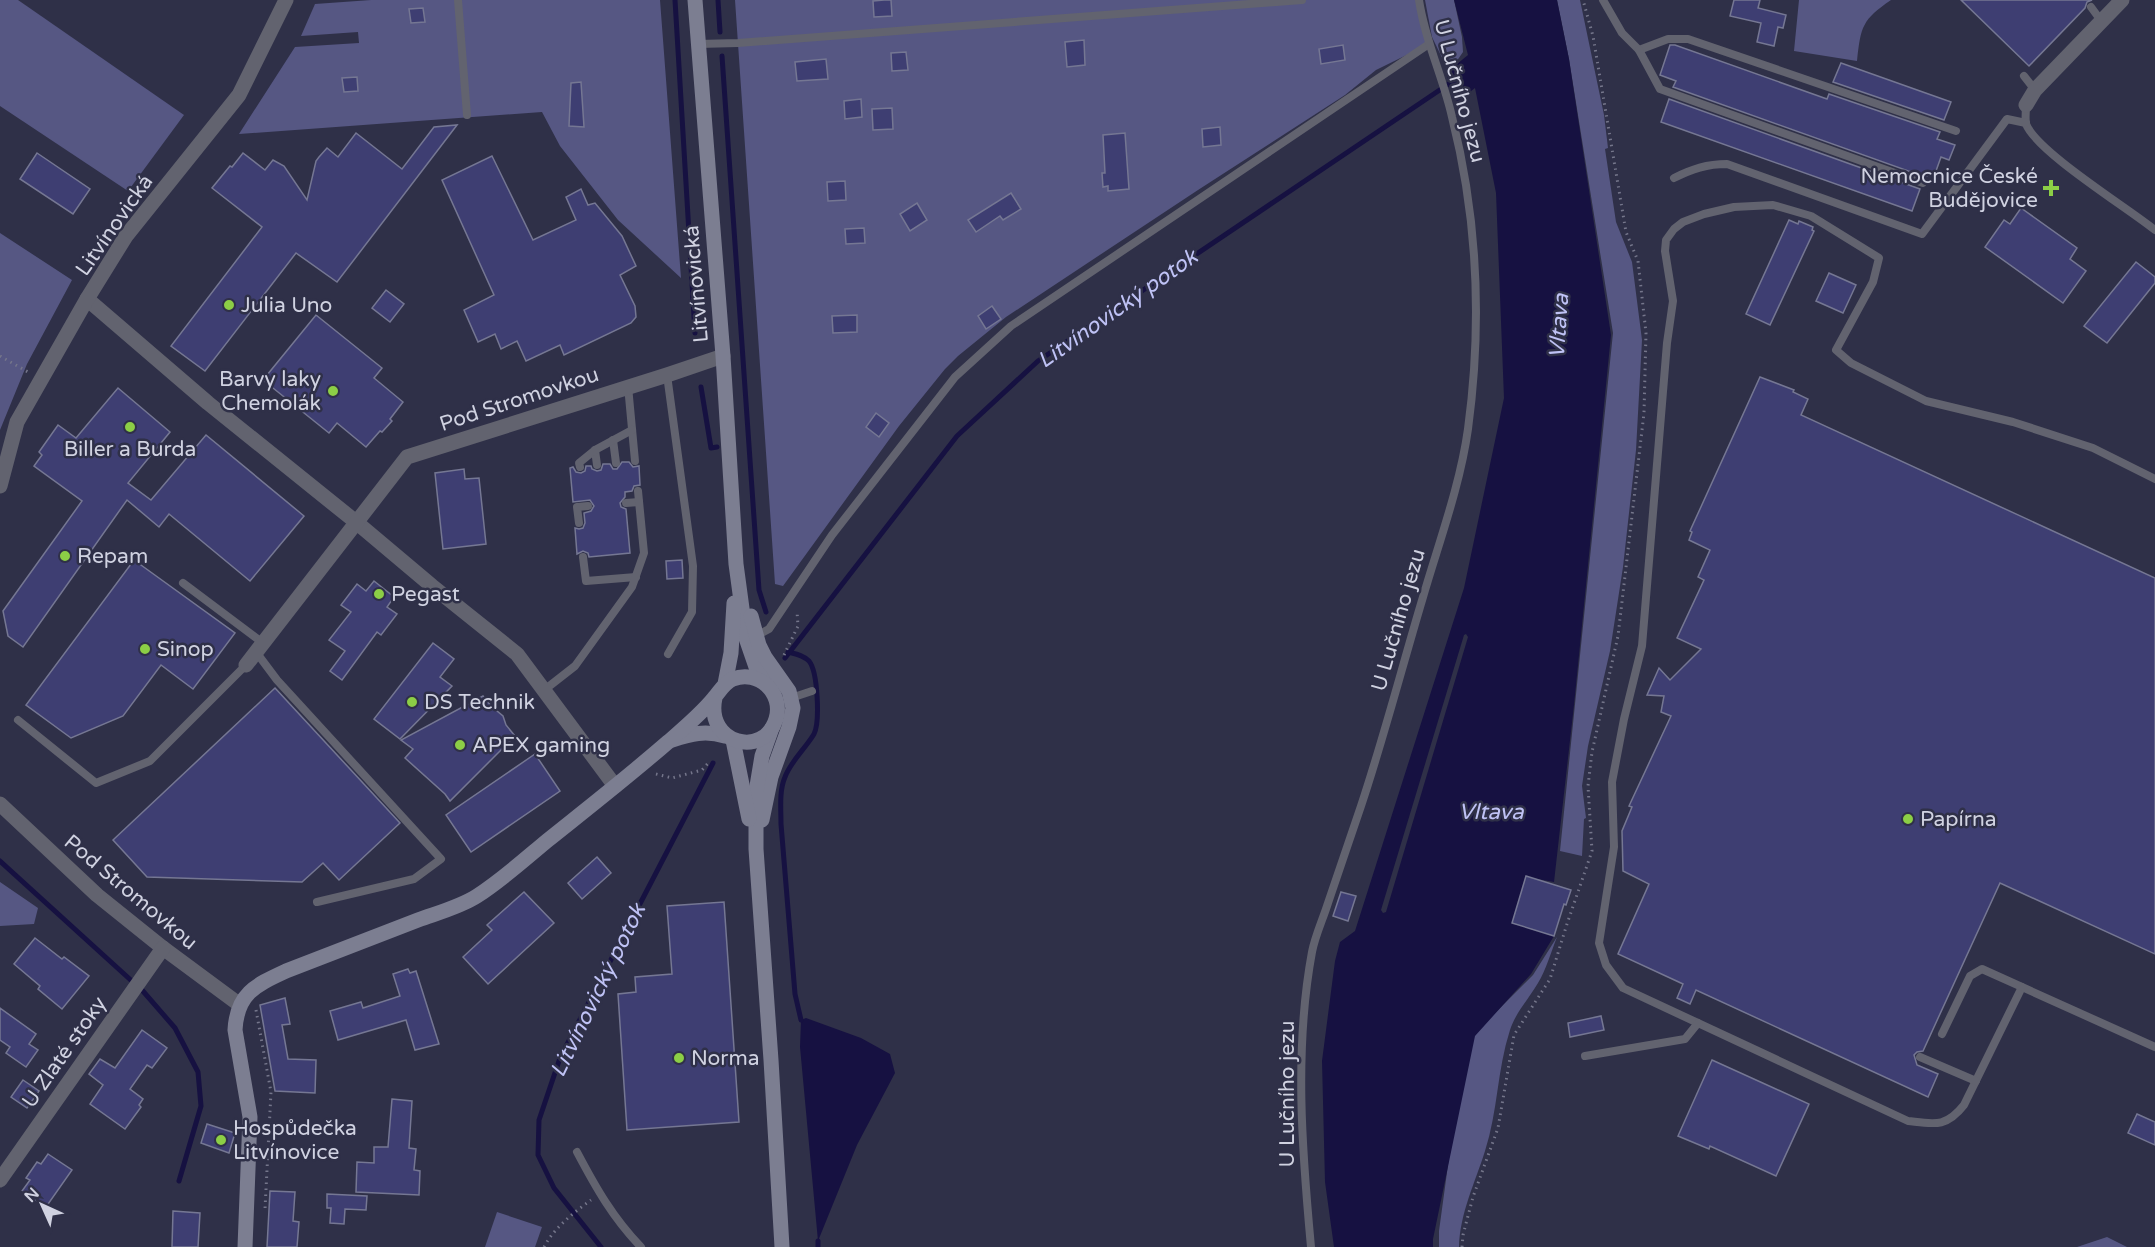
<svg xmlns="http://www.w3.org/2000/svg" width="2155" height="1247" viewBox="0 0 2155 1247" font-family="'Varela Round',sans-serif">
	<style>
		.green { fill: #565783 }
		.water { fill: #161141; fill-rule: evenodd }
		.lines { fill: none; stroke-linecap: round; stroke-linejoin: round }
		.stream { stroke: #161141; stroke-width: 5 }
		.building { fill: #3e3e72; stroke: #757793; stroke-width: 1.5 }
		.path { stroke: #75768b; stroke-width: 3; stroke-dasharray: 1.5 4.5; stroke-linecap: butt }
		.lane { stroke: #62636f; stroke-width: 8 }
		.street { stroke: #62636f; stroke-width: 15 }
		.secondary { stroke: #7c7e91; stroke-width: 15 }
		.poi-dot { fill: #8cce46; stroke: #2f3048; stroke-width: 2 }
		.labels { text-anchor: middle; stroke-width: 5; stroke-linejoin: round; paint-order: stroke }
		.street-label { font-size: 21px; fill: #d0d2e1; stroke: #2f3048 }
		.poi-label { font-size: 21px; fill: #d0d2e1; stroke: #2f3048; text-anchor: start }
		.water-label { font-size: 22px; font-style: italic; fill: #bfc2f5; stroke: #2f3048 }
	</style>
	<rect width="100%" height="100%" fill="#2f3048"/>
	<g class="green">
		<path d="M0 0H18L184 115 128 191 0 106Z"/>
		<path d="M371 0H660L681 278 618 220 560 146 542 112 239 134 295 47 359 43 358 32 301 36 315 4Z"/>
		<path d="M735 0H1419L1429 44 1376 70 1345 95 1198 190 1006 317 958 356 945 369 899 426 783 586 775 584Z"/>
		<path d="M1425 0H1454L1462 37 1463 52 1454 65 1447 68 1432 37Z"/>
		<path d="M1557 0H1580L1604 115 1608 148 1605 149 1616 222 1632 262 1642 340 1636 450 1623 567 1610 651 1588 746 1582 786 1586 818 1584 819 1582 856 1560 851 1613 333 1569 59Z"/>
		<path d="M1799 0H1891C1862 20 1861 26 1857 61L1794 51Z"/>
		<path d="M0 233 72 280 27 364 0 430Z"/>
		<path d="M0 882 38 908 34 924 0 926Z"/>
		<path d="M1557 937C1551 952 1546 970 1538 983 1528 1000 1516 1012 1510 1030 1497 1070 1498 1111 1485 1151 1475 1183 1460 1213 1459 1247H1439V1231L1457 1099 1472 1036 1533 975Z"/>
		<path d="M497 1212 542 1227 535 1247H485Z"/>
		<path d="M2107 1237 2127 1247H2076H2077Z"/>
	</g>
	<g class="water">
		<path d="M1454 0H1557L1569 59 1611 335 1574 705 1554 882 1526 877 1512 923 1554 936 1531 974 1475 1036 1433 1239V1247H1334L1325 1182 1322 1061 1335 961 1340 942 1355 931 1464 588 1504 398 1496 193 1475 88 1457 102 1455 96H1453L1446 73 1468 55ZM1466 634 1468 637 1386 912 1383 913 1381 910 1464 635Z"/>
		<path d="M806 1018 861 1038 890 1054 895 1073 857 1145 818 1241 800 1047 801 1020Z"/>
	</g>
	<g class="lines">
		<g class="stream">
			<path d="M675 0 695 333"/>
			<path d="M718 0 720 32"/>
			<path d="M722 56 759 590 766 612"/>
			<path d="M701 387 711 448 717 447"/>
			<path d="M788 652C796 654 803 655 809 661 818 672 820 722 814 734 805 749 791 761 785 777 779 791 781 809 781 824L795 994 801 1020"/>
			<path d="M785 658 957 436 1038 361 1456 79"/>
			<path d="M0 861 134 983"/>
			<path d="M142 990 175 1028 198 1072 201 1106 179 1181"/>
			<path d="M601 1247 554 1188 538 1155 539 1120 560 1058 713 763"/>
			<path d="M818 1247V1241"/>
		</g>
	</g>
	<g class="building">
		<path d="M884 0H891L892 16 874 17 873 1Z"/>
		<path d="M1734 0H1760L1758 8 1786 15 1783 28 1778 27 1774 46 1757 42 1761 23 1730 16Z"/>
		<path d="M1961 0H2092L2087 2 2085 8 2029 66Z"/>
		<path d="M423 8 425 22 411 23 409 9Z"/>
		<path d="M1084 40 1085 65 1067 67 1065 42Z"/>
		<path d="M1343 45 1345 60 1321 64 1319 49Z"/>
		<path d="M1670 45H1675L1827 99 1829 94 1940 132 1937 139 1955 145 1949 160 1941 157 1936 171 1925 177 1673 87 1676 81 1660 75Z"/>
		<path d="M906 52 908 70 892 71 891 53Z"/>
		<path d="M826 59 828 79 797 81 795 62Z"/>
		<path d="M1841 63 1951 102 1944 120 1833 82Z"/>
		<path d="M357 77 358 91 344 92 342 78Z"/>
		<path d="M581 82 584 127 569 126 571 83Z"/>
		<path d="M861 99 862 117 845 119 844 101Z"/>
		<path d="M1669 99 1920 189 1912 211 1661 122Z"/>
		<path d="M892 108 893 129 873 130 872 109Z"/>
		<path d="M457 125 337 282 296 253 205 371 171 346 262 227 212 188 230 166 232 167 243 153 265 170 273 160 284 166 307 200 316 161 319 157 327 148 338 157 356 133 402 169 434 127Z"/>
		<path d="M1220 127 1221 145 1203 147 1202 129Z"/>
		<path d="M1125 133 1129 189 1108 191V186L1103 187 1102 173H1105L1103 135Z"/>
		<path d="M37 153 90 189 73 214 20 179Z"/>
		<path d="M492 156 533 240 576 220 566 197 581 189 588 205 595 203 622 236 636 266 620 275 635 306 636 317 631 323 564 355 560 345 526 361 517 341 501 349 495 334 478 342 464 310 494 295 442 180Z"/>
		<path d="M845 181 846 200 828 201 827 182Z"/>
		<path d="M1011 193 1021 209 1003 220 1000 216 976 232 968 220Z"/>
		<path d="M917 203 927 220 910 231 900 214Z"/>
		<path d="M2021 208 2077 248 2070 259 2086 271 2063 303 1985 247 2004 220 2010 224Z"/>
		<path d="M1789 220 1798 224 1799 221 1813 227 1812 230 1814 231 1770 325 1746 314Z"/>
		<path d="M864 228 865 243 846 244 845 229Z"/>
		<path d="M2136 262 2155 277V283L2107 343 2084 326Z"/>
		<path d="M1829 273 1856 285 1843 313 1816 301Z"/>
		<path d="M386 290 404 304 390 322 372 308Z"/>
		<path d="M992 306 1001 319 986 329 978 316Z"/>
		<path d="M316 315 382 368 374 378 403 402 390 419 392 421 382 432 380 431 366 447 337 423 329 433 263 380Z"/>
		<path d="M857 315V332L833 333 832 316Z"/>
		<path d="M1760 377 1794 390 1793 392 1808 399 1801 415 2155 578V954L2000 883 1923 1051 1917 1052 1914 1055 1917 1065 1938 1074 1928 1097 1696 990 1690 1004 1677 998 1683 984 1618 954 1649 884 1623 871 1622 831 1632 807 1629 806 1671 716 1661 712 1664 696 1647 695 1659 668 1670 680 1701 649 1677 638 1704 580 1698 577 1710 550 1689 540 1692 532 1690 531Z"/>
		<path d="M118 388 170 432 128 483 151 500 206 435 304 516 250 581 169 514 159 527 127 500 23 647 8 636 3 611 82 501 34 466 42 455 39 452 58 425 76 438Z"/>
		<path d="M876 413 889 423 879 437 866 427Z"/>
		<path d="M622 462H629L633 467 639 466 640 485 634 486 632 491 625 492V497L620 503 621 507 626 509 630 553 589 557 588 553 583 551 577 554 575 528 579 529 583 528 585 523 584 513 591 511 594 506 590 500 573 502 570 468 573 467 576 472 581 473 585 471 586 466H591L592 469 597 471 601 470 603 464H610L613 469H617Z"/>
		<path d="M464 469 465 479 479 478 486 544 443 549 435 473Z"/>
		<path d="M134 560 235 633 193 689 161 665 123 716 71 738 26 705Z"/>
		<path d="M682 560 683 578 667 579 666 561Z"/>
		<path d="M374 581 394 597 387 607 397 614 381 635 377 632 342 680 330 671 345 651 329 640 351 612 341 605 357 584 366 591Z"/>
		<path d="M433 643 454 659 440 677 452 686 400 739 374 719Z"/>
		<path d="M275 688 400 823 339 880 323 863 302 882 147 877 113 840Z"/>
		<path d="M483 696 491 706 503 716 506 725 515 736 450 801 445 794 405 758 413 749 401 740Z"/>
		<path d="M535 754 560 791 471 852 446 815Z"/>
		<path d="M597 857 611 873 582 899 568 883Z"/>
		<path d="M1526 876 1571 890 1566 905 1564 904 1554 936 1512 923Z"/>
		<path d="M524 892 554 923 488 984 463 957 492 930 487 925Z"/>
		<path d="M1341 892 1356 896 1348 921 1333 916Z"/>
		<path d="M724 902 739 1122 627 1130 618 994 636 992 635 977 672 974 667 906Z"/>
		<path d="M35 938 62 959 64 957 89 976 62 1009 38 989 40 986 14 964Z"/>
		<path d="M408 969 410 973 416 971 439 1044 415 1050 406 1020 338 1040 330 1011 361 1002 363 1008 400 996 393 974Z"/>
		<path d="M285 998 290 1024 282 1025 288 1059 316 1060 315 1093 275 1091 260 1005Z"/>
		<path d="M0 1008 36 1034 29 1044 38 1050 26 1067 6 1053 10 1047 0 1040Z"/>
		<path d="M1601 1016 1604 1030 1570 1037 1568 1023Z"/>
		<path d="M142 1030 167 1048 152 1068 147 1065 130 1089 143 1099 139 1105 141 1107 125 1129 90 1104 103 1085 89 1074 100 1059 115 1068Z"/>
		<path d="M1712 1060 1809 1104 1776 1176 1710 1146 1709 1149 1678 1136Z"/>
		<path d="M23 1080 39 1091 27 1108 11 1097Z"/>
		<path d="M392 1099 412 1101 409 1148 416 1149 414 1170 420 1171 419 1195 356 1192 357 1162 374 1163V1147H388Z"/>
		<path d="M2137 1114 2155 1122V1145L2128 1133Z"/>
		<path d="M207 1124 235 1133 229 1153 201 1143Z"/>
		<path d="M48 1154 72 1170 46 1207 22 1191 30 1180 26 1178 37 1162 41 1164Z"/>
		<path d="M270 1191 295 1192 293 1221 299 1222 297 1247H267Z"/>
		<path d="M327 1194 367 1196 366 1210 345 1209 344 1224 330 1223 331 1208H327Z"/>
		<path d="M173 1211 200 1213 198 1247H172Z"/>
	</g>
	<g class="lines">
		<g class="path">
			<path d="M0 356 28 372"/>
			<path d="M784 655 798 626 797 611"/>
			<path d="M656 774 672 778 702 770 710 761"/>
			<path d="M256 1010 271 1092 265 1209"/>
			<path d="M544 1247C554 1228 573 1213 591 1200"/>
			<path d="M1462 1247 1463 1235 1473 1197 1498 1128 1514 1035 1550 979 1567 924 1592 851 1588 786 1592 752 1618 636 1644 413 1646 333 1638 261 1626 232 1593 36 1583 0"/>
		</g>
		<g class="lane">
			<path d="M458 0 467 115"/>
			<path d="M1603 0 1622 33 1639 50 1668 39H1688L1956 131"/>
			<path d="M2091 7 2102 22"/>
			<path d="M698 44 738 43 1302 0"/>
			<path d="M1639 50 1660 89 1923 183"/>
			<path d="M2024 76 2035 90"/>
			<path d="M2026 105C2026 110 2025 119 2026 124 2037 152 2128 208 2155 230"/>
			<path d="M1674 178C1692 169 1707 164 1727 164L1922 234 2007 119 2026 123"/>
			<path d="M667 375 693 566 692 612 668 654"/>
			<path d="M628 386 635 461"/>
			<path d="M613 440 616 463"/>
			<path d="M595 450 597 465"/>
			<path d="M580 467 579 463 595 450 632 430"/>
			<path d="M626 503 639 502"/>
			<path d="M579 523 577 507 588 506"/>
			<path d="M583 557 586 581 636 577"/>
			<path d="M183 583 263 643"/>
			<path d="M756 636 769 629 832 535 955 377 1011 326 1429 44"/>
			<path d="M256 652 277 680 441 859 414 879 317 902"/>
			<path d="M543 691 575 666 632 587 644 553 638 491"/>
			<path d="M791 698 812 691"/>
			<path d="M18 720 96 783 150 761 246 665"/>
			<path d="M2022 987 1964 1105C1946 1128 1934 1124 1908 1121L1623 988 1606 965 1599 943 1614 847 1612 782 1624 719 1642 646 1667 343 1673 301 1665 251 1666 240 1674 229 1683 222 1704 214 1734 207 1773 205 1811 216 1879 258 1873 282 1836 350 1851 363 1926 401 2013 422 2093 448 2155 479"/>
			<path d="M1942 1034 1970 976 1982 969 2155 1047"/>
			<path d="M1585 1056 1685 1039 1698 1023"/>
			<path d="M1920 1057 1976 1081"/>
			<path d="M577 1152C596 1188 613 1218 641 1247"/>
			<path d="M1311 1247C1302 1150 1294 1049 1312 952 1315 936 1323 919 1328 903 1339 871 1350 839 1361 806 1384 737 1402 667 1423 597 1439 542 1460 486 1468 429 1482 325 1478 220 1452 117 1443 77 1425 41 1419 0"/>
		</g>
		<g class="street">
			<path d="M2026 105 2035 90 2122 0"/>
			<path d="M87 299 208 403 356 522 432 586 517 654 615 786"/>
			<path d="M0 486 17 422 87 299 126 236 239 95 286 0"/>
			<path d="M246 665 407 457 667 375 723 356"/>
			<path d="M0 804 97 895 163 948 240 1005"/>
			<path d="M0 1180 163 948"/>
		</g>
		<g class="secondary">
			<path d="M695 0 723 356 736 564 746 638 756 667 768 686"/>
			<path d="M751 616 759 645 765 657 789 691 793 708 789 727 771 777 762 820"/>
			<path d="M725 684 731 653 734 603"/>
			<path d="M772 728 762 756 756 792V849L771 1060 782 1247"/>
			<path d="M672 740C691 734 705 730 725 736"/>
			<path d="M733 740 749 819"/>
			<path d="M245 1247 250 1117 235 1030C237 993 256 985 286 971 330 954 374 937 418 920 437 913 460 907 477 896 502 880 525 859 548 840 588 808 629 776 668 742 683 729 701 714 714 698 720 691 724 683 733 679 758 669 784 693 776 719 764 759 705 744 715 698"/>
		</g>
	</g>
	<g class="poi-dot">
		<path d="M2048 179h6v6h6v6h-6v6h-6v-6h-6v-6h6z"/>
		<circle cx="229" cy="305" r="6"/>
		<circle cx="333" cy="391" r="6"/>
		<circle cx="130" cy="427" r="6"/>
		<circle cx="65" cy="556" r="6"/>
		<circle cx="379" cy="594" r="6"/>
		<circle cx="145" cy="649" r="6"/>
		<circle cx="412" cy="702" r="6"/>
		<circle cx="460" cy="745" r="6"/>
		<circle cx="1908" cy="819" r="6"/>
		<circle cx="679" cy="1058" r="6"/>
		<circle cx="221" cy="1140" r="6"/>
	</g>
	<g class="labels">
		<g class="street-label">
			<text transform="translate(1460 91) rotate(75)" y="7">U Lučního jezu</text>
			<text transform="translate(114 225) rotate(-55)" y="7">Litvínovická</text>
			<text transform="translate(696 284) rotate(-95)" y="7">Litvínovická</text>
			<text transform="translate(519 399) rotate(-18)" y="7">Pod Stromovkou</text>
			<text transform="translate(1398 620) rotate(-74)" y="7">U Lučního jezu</text>
			<text transform="translate(131 892) rotate(40)" y="7">Pod Stromovkou</text>
			<text transform="translate(64 1052) rotate(-55)" y="7">U Zlaté stoky</text>
			<text transform="translate(1287 1094) rotate(-90)" y="7">U Lučního jezu</text>
		</g>
		<g class="poi-label">
			<text x="2038" y="183" text-anchor="end">Nemocnice České<tspan x="2038" dy="24">Budějovice</tspan></text>
			<text x="241" y="312">Julia Uno</text>
			<text x="321" y="386" text-anchor="end">Barvy laky<tspan x="321" dy="24">Chemolák</tspan></text>
			<text x="130" y="456" text-anchor="middle">Biller a Burda</text>
			<text x="77" y="563">Repam</text>
			<text x="391" y="601">Pegast</text>
			<text x="157" y="656">Sinop</text>
			<text x="424" y="709">DS Technik</text>
			<text x="472" y="752">APEX gaming</text>
			<text x="1920" y="826">Papírna</text>
			<text x="691" y="1065">Norma</text>
			<text x="233" y="1135">Hospůdečka<tspan x="233" dy="24">Litvínovice</tspan></text>
		</g>
		<g class="water-label">
			<text transform="translate(1117 308) rotate(-35)" y="8">Litvínovický potok</text>
			<text transform="translate(1558 326) rotate(-86)" y="8">Vltava</text>
			<text x="1491" y="819">Vltava</text>
			<text transform="translate(597 990) rotate(-64)" y="8">Litvínovický potok</text>
		</g>
	</g>
	<g transform="translate(42 1205) rotate(315)" stroke="#2f3048" stroke-width="4.5" paint-order="stroke">
	<path d="M0-4.5L10 22L0 15L-10 22Z" fill="#d0d2e1"/>
	<text y="-9" font-size="16" font-weight="bold" text-anchor="middle" fill="#d0d2e1">N</text>
	</g>
</svg>
